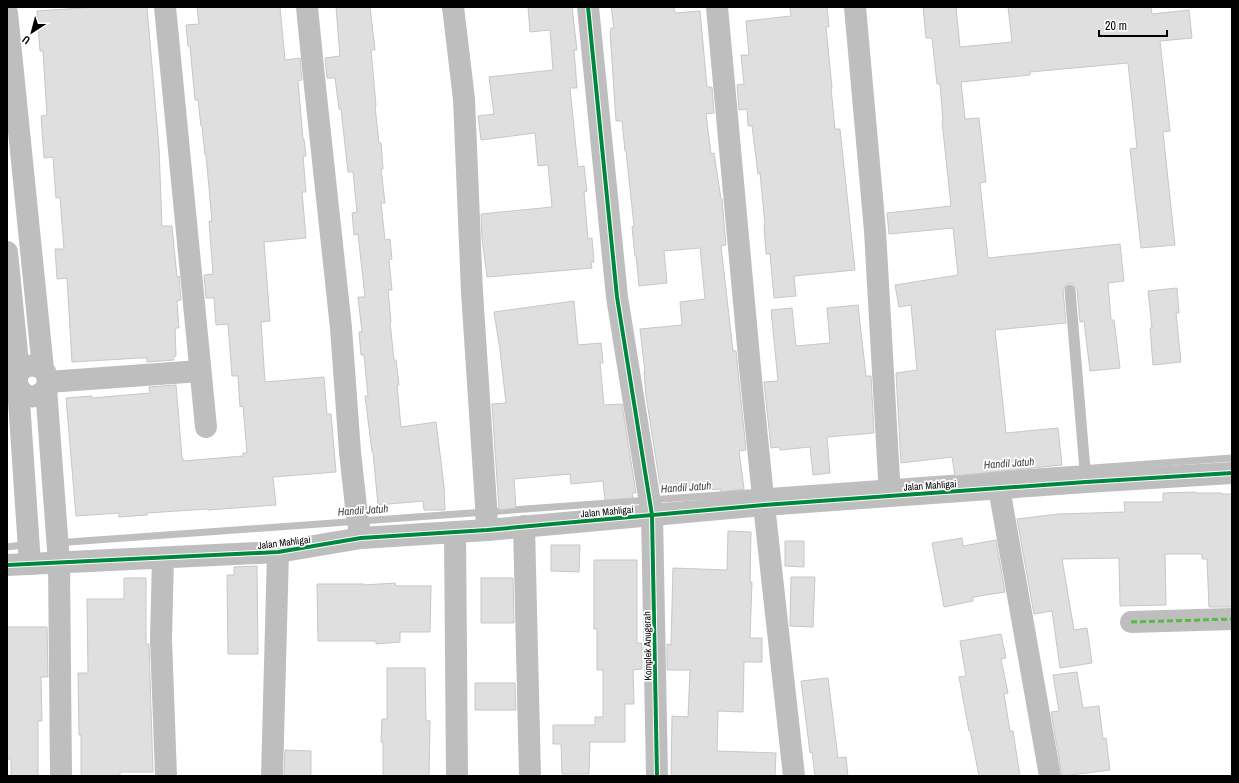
<svg xmlns="http://www.w3.org/2000/svg" width="1239" height="783" viewBox="0 0 1239 783" font-family="'Archivo Narrow',sans-serif">
	<style>
		.lines { fill: none; stroke-linecap: round; stroke-linejoin: round }
		.stream { stroke: #bfbfbf; stroke-width: 7 }
		.building { fill: #dfdfdf; stroke: #c7c7c7 }
		.service { stroke: #bebebe; stroke-width: 11 }
		.minor { stroke: #bebebe; stroke-width: 22 }
		.quiet { stroke: #58b947; stroke-width: 3; stroke-dasharray: 6 3; stroke-linecap: butt }
		.cycleway-casing { stroke: #fff; stroke-width: 6 }
		.cycleway { stroke: #00873e; stroke-width: 4 }
		.labels { text-anchor: middle; stroke-width: 3.5; stroke-linejoin: round; paint-order: stroke }
		.street-label { font-size: 10px; fill: #000; stroke: #fff }
		.water-label { font-size: 11px; font-style: italic; fill: #444; stroke: #fff }
	</style>
	<rect width="100%" height="100%" fill="#fff"/>
	<g class="lines">
		<g class="stream">
			<path d="M69 542 1232 458"/>
			<path d="M7 547 22 545"/>
		</g>
	</g>
	<g class="building">
		<path d="M97 7H147L159 148 162 226H172L177 277 179 276 181 300 177 301 179 328H175L176 356 173 357 174 360 147 362V358H140L72 362 67 278 57 279 55 249H64L60 197 56 198 53 157 44 158 41 116 47 115 43 51H40L37 11Z"/>
		<path d="M197 7H280L285 60 300 58 302 80 298 81 303 139H304L306 156H303L306 192H302L306 238 264 242 270 321 261 322 265 382 324 377 327 414H331L336 472 273 477 276 505 208 510V509L147 513V515L119 517V513L76 516 66 398 92 396V398L150 393 149 387 176 385 182 458H183V461L243 456V453H247L243 406 240 407 238 376H232L228 324 216 325 214 298H206L204 275 213 274 209 221H212L206 155H205L202 126H201L198 100H195L190 46H188L186 25 199 24Z"/>
		<path d="M336 7H370L375 50H371L376 106H375L379 143H381L383 169H381L385 203H381L385 240 390 239 392 259 389 260 392 290H388L391 322H390L394 360H396L399 385H397L401 427 436 422 444 486 445 510H424L423 501 378 505 373 452H372L365 396H368L364 355H361L359 332H362L358 297H365L358 234 354 235 352 213 357 212 353 172H348L341 109H339L335 78H327L325 58 340 56Z"/>
		<path d="M528 7H572L577 50H574L577 88H570L578 167 584 166 587 191 584 192 588 239 592 238 594 262H591L592 268 487 277 482 238 481 214 552 207 548 165 538 166 535 133 481 140 478 116 494 114 489 77 553 70 550 30 530 32Z"/>
		<path d="M611 7H674L675 13 700 11 707 87H712L714 113 706 114 711 154 714 153 721 199H722L726 245 721 246 733 351H736L746 450 739 451 744 489 721 492V489L697 491V488L661 491 646 396 644 372H645L640 329 682 325 680 302 705 299 700 248 664 251 667 283 639 286 636 256H635L632 227 634 226 626 151H625L622 121H616L610 31H611V28H614Z"/>
		<path d="M790 7H827L829 27H826L832 88H831L835 129H840L855 270 794 276 796 296 774 298 770 254H766L764 225H765L760 173 758 174 752 126H748L747 109 739 110 737 85 744 84 741 55H749L746 21 791 16Z"/>
		<path d="M923 7H956L960 47 1012 42 1008 7H1151L1152 14 1189 10 1192 38 1160 41 1170 131 1163 132 1175 245 1141 248 1130 149 1137 148 1128 63 1030 72V75L961 82 965 119 979 118 986 182 980 183 988 258 1120 244 1124 281 1108 283 1111 320H1114L1120 368 1090 371 1084 321 1080 322 1077 289 1075 286 1073 284 1069 283 1066 285 1063 290 1066 323 995 330 1006 433 1058 428 1062 465 955 476 952 457 901 463 896 373 917 370 911 305 899 307 895 285 958 275 953 228 889 234 887 213 951 206 942 121H943L940 84H937L932 38H926Z"/>
		<path d="M1177 288 1179 313H1176L1181 362 1153 365 1150 328H1152L1148 291Z"/>
		<path d="M574 301 578 345 601 343 603 363H600L604 405 622 404 636 493H632L633 498 605 500 603 481 571 484 570 474 514 479 516 508 499 510 492 404 506 403 500 350 494 312Z"/>
		<path d="M858 305 866 376H871L874 433 827 437 830 473 813 475 810 447 780 450 779 447 771 448 764 382 778 381 771 310 792 308 796 346 830 343 827 308Z"/>
		<path d="M1195 492V493H1222V494H1232V607H1209L1207 559H1202V554H1165L1166 605 1120 606 1119 558 1062 559 1074 630 1087 628 1092 663 1060 668 1052 611 1034 614 1017 519 1059 514 1125 512 1124 502H1163V493Z"/>
		<path d="M728 531 751 532 750 582H752L750 638H762V662H744L743 712 718 711 717 751 776 753 775 776H671L672 716 688 717 690 670H667V644L671 645 673 568 727 570Z"/>
		<path d="M962 538 963 546 996 540 1005 592 973 597V601L944 607 932 543Z"/>
		<path d="M785 541H804V567L785 566Z"/>
		<path d="M551 545H580L579 572 551 571Z"/>
		<path d="M594 560H637V643H642V669L633 670 634 704H625V742H590L589 774H562L561 744H553V725H595V717H603V670H597V629H594Z"/>
		<path d="M257 566 258 654H228L227 575H234V567Z"/>
		<path d="M791 577H815L813 627 790 626Z"/>
		<path d="M124 578H146V644H149L153 772H120V776H81V735H79L78 673H88L87 599H124Z"/>
		<path d="M481 578H513L514 623H481Z"/>
		<path d="M395 583 396 586H431L430 632H400V642L376 644V641H318L317 584H364V585Z"/>
		<path d="M7 627H47L48 677H41L42 721H38V776H11V759H7Z"/>
		<path d="M1001 634 1006 658 1001 659 1008 693 1004 694 1010 731H1013L1020 776H979L970 730 969 731 959 677 966 676 960 641Z"/>
		<path d="M387 668H425L426 720 430 721 429 776H383V742H381L382 719H387Z"/>
		<path d="M1077 672 1083 708 1099 706 1103 739 1106 738 1110 770 1062 776 1051 712 1059 711 1053 675Z"/>
		<path d="M828 678 838 758 846 757 848 776H815L812 752 810 753 801 681Z"/>
		<path d="M475 683H515L516 710H475Z"/>
		<path d="M285 750 311 751V776H284Z"/>
	</g>
	<g class="lines">
		<path class="service" d="M1070 290 1086 482"/>
		<g class="minor">
			<path d="M165 7 206 427"/>
			<path d="M307 7 313 68 341 328 350 452 357 516 361 538"/>
			<path d="M453 7 464 99 472 292 486 505 487 530"/>
			<path d="M588 7 617 297 652 515 657 776"/>
			<path d="M717 7 750 368 762 487 794 776"/>
			<path d="M855 7 875 231 890 496"/>
			<path d="M7 13 43 369C50 378 50 390 38 395 34 397 30 397 26 395 6 384 21 356 43 369"/>
			<path d="M7 252 19 373"/>
			<path d="M48 382 200 371"/>
			<path d="M18 386 30 564"/>
			<path d="M46 388 59 563 61 776"/>
			<path d="M999 488 1050 776"/>
			<path d="M524 526 530 776"/>
			<path d="M455 532 457 776"/>
			<path d="M163 558 161 639 166 776"/>
			<path d="M7 565 278 552 361 538 487 530 764 505 1086 482 1232 473"/>
			<path d="M1131 622 1232 619"/>
			<path d="M272 776 278 552"/>
		</g>
		<path class="quiet" d="M1131 622 1232 619"/>
		<g class="cycleway-casing">
			<g id="cycleway">
				<path d="M588 7 617 297 652 515 657 776"/>
				<path d="M7 565 278 552 361 538 487 530 764 505 1086 482 1232 473"/>
			</g>
		</g>
		<use href="#cycleway" class="cycleway"/>
	</g>
	<g class="labels">
		<g class="street-label">
			<text transform="translate(930 485) rotate(-4)" y="4">Jalan Mahligai</text>
			<text transform="translate(607 511) rotate(-5)" y="4">Jalan Mahligai</text>
			<text transform="translate(284 542) rotate(-7)" y="4">Jalan Mahligai</text>
			<text transform="translate(647 646) rotate(-91)" y="4">Komplek Anugerah</text>
		</g>
		<g class="water-label">
			<text transform="translate(1009 463) rotate(-4)" y="4">Handil Jatuh</text>
			<text transform="translate(686 487) rotate(-4)" y="4">Handil Jatuh</text>
			<text transform="translate(363 510) rotate(-4)" y="4">Handil Jatuh</text>
		</g>
	</g>
	<rect width="1239" height="783" fill="none" stroke="#000000" stroke-width="16"/>
	<g transform="translate(32 32) rotate(216)" stroke="#ffffff" stroke-width="3" paint-order="stroke">
	<path d="M0-3L7 15L0 10L-7 15Z" fill="#000000"/>
	<text y="-6" font-size="11" font-weight="bold" text-anchor="middle" fill="#000000">U</text>
	</g>
	<path d="M1099 30v6h68v-6" fill="none" stroke="#000000" stroke-width="2"/>
	<text x="1105" y="30" font-size="12" fill="#000000" stroke="#ffffff" stroke-width="3" paint-order="stroke">20 m</text>
</svg>
